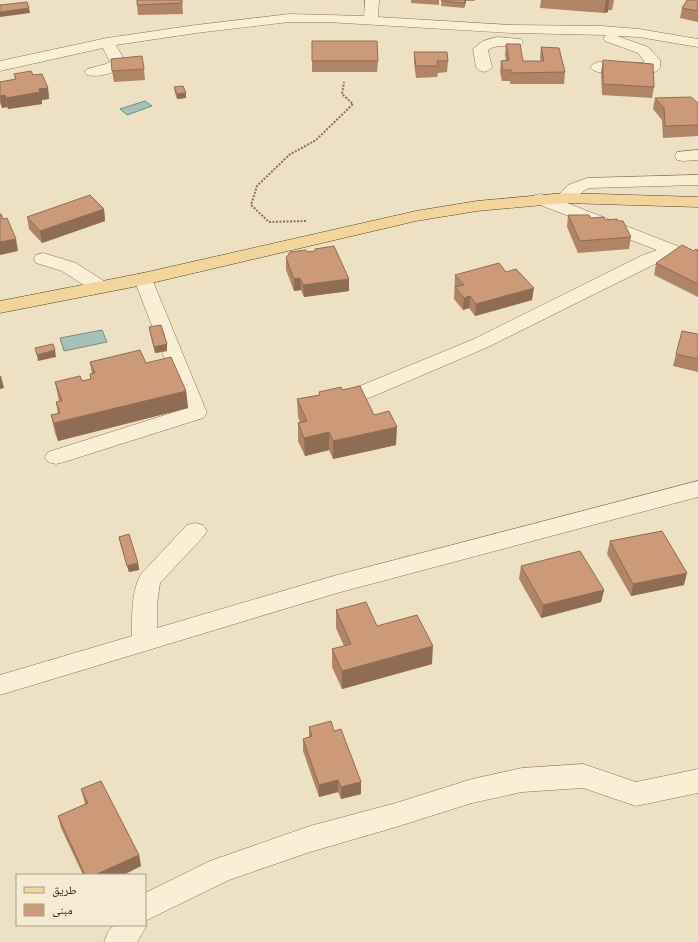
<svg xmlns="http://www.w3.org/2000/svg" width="698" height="942" viewBox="0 0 698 942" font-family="'Zilla Slab','Noto Naskh Arabic',serif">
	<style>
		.water { fill: #a5c1b8; stroke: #6c8f86 }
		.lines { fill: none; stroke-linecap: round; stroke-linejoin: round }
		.minor-casing { stroke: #88725a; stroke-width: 1 }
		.major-casing { stroke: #56402e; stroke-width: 1 }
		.path { stroke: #88725a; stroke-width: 2; stroke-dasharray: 2 1.5; stroke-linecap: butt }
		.minor { fill: #f9eed6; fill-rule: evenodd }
		.major { fill: #f1d59a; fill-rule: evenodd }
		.wall { fill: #af8467 }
		.shaded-wall { fill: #8f6c54 }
		.building { fill: #cc9a78; stroke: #8f6c54 }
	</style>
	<rect width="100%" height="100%" fill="#eee1c3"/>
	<g class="water">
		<path d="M145 101 152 106 127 115 120 109Z"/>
		<path d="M102 330 107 342 64 351 60 338Z"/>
	</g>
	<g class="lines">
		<g class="minor-casing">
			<g id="minor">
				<path d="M365 0H379L378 17 512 25 602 26 639 29 698 39V47L639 37 617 36 648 47 660 60V68L657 71 652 73 598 72 593 70 590 67 593 64 598 62 644 63V61L638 53 605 41 603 38 606 35 512 33 327 22H289L196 33 116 45 126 63C118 73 98 78 87 75L84 72 87 69 106 64 110 62 103 48 0 71V61L107 38 196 25 289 14 364 16Z"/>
				<path d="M497 37 521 39 523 42 521 45C510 48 498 43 488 50L492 67 489 70 484 72 479 70 476 67 473 49 483 41Z"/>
				<path d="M698 150V160L683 161 677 160 675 156 677 152Z"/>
				<path d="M698 175V185L589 188C580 192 574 201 567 203L698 254V266L674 257 655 264 488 347 369 398 362 400 355 398 352 393 355 388 474 339 641 256 657 250 535 203 532 199 535 195 541 194 557 199 556 198 568 185 587 178Z"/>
				<path d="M43 253 76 263 107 283 109 287 107 291 100 293 93 291 62 271 36 263 34 259 36 255Z"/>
				<path d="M143 273 150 275 152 279 207 413 203 418 64 462 56 464 48 462 45 457 48 452 184 409 134 279 136 275Z"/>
				<path d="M698 481V497L337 593 0 695V675L132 636C132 616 131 592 141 574L187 525 195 523 203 525 207 531 203 537 160 583 157 604V628L337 575Z"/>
				<path d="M583 764 636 782 698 769V793L636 806 583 788 522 792 472 803 396 827 310 852 229 880 145 921 147 925 137 942H104L108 932 114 925H145V893L210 861 310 826 396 803 472 779 522 768Z"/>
			</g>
		</g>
		<g class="major-casing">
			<path id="major" d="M565 193 698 197V207L565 203 477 211 416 221 143 285 0 313V301L143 273 416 211 477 201Z"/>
		</g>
		<path class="path" d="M306 221 269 222 251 205 257 186 289 155 316 140 353 104 342 94 344 82"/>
		<use href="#minor" class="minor"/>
		<use href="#major" class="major"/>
	</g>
	<g class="wall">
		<path d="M182 0 183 14 138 15 137 5Z"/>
		<path d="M411 0H439V5L411 3Z"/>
		<path d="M442 0H475L474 1H466L464 8 441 6Z"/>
		<path d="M541 0H614L612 10H608V12L604 13 540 8Z"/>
		<path d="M698 0V22L680 18 682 8Z"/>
		<path d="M506 44 523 61H541L540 58 541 47 565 72 564 84H510V81H502L500 72 501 61 506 60 505 55Z"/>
		<path d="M414 52 448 61 447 72 438 73 437 77 416 78 414 63Z"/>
		<path d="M603 60 654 87 652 98 602 95 601 72Z"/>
		<path d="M312 61H378L377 72H312Z"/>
		<path d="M144 69 145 80 114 82 112 71Z"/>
		<path d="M14 74 33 75 48 88 49 99 42 100V104L8 109 7 107 2 108 0 103V82L15 79Z"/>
		<path d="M174 87 186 98 177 99 175 93Z"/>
		<path d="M655 98 698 103V136L663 138 662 120 653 109Z"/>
		<path d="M104 209 105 221 42 243 29 229 27 217Z"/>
		<path d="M568 215 605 220 631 237 629 249 578 253 567 227Z"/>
		<path d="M315 249 349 291 304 297 301 290 294 291 286 270V258L307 252 315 251Z"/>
		<path d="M698 250V297L654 275 656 263Z"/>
		<path d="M455 275 532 300 475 316 469 308 463 310 454 299Z"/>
		<path d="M149 327 167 344V351L155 353 150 333Z"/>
		<path d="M698 334V372L673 366 676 354Z"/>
		<path d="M90 362 146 363 186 391 188 408 58 441 55 433 51 415 58 414 56 402 59 401 55 382 82 381 90 379V374H92Z"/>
		<path d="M342 390 374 415 396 445 333 459 329 450 305 456 298 441V423L300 422 298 417 297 399 319 395V392Z"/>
		<path d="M119 537 138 563 139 570 129 572 120 543Z"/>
		<path d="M610 541 684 585 631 596 607 554Z"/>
		<path d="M521 566 604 590 601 602 541 618 519 579Z"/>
		<path d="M336 610 377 626 432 664 342 689 332 667V649L344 646 336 628Z"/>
		<path d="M309 727 334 731 361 782V794L341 799 338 792 319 797 303 751V739L309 737Z"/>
		<path d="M81 789 139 855 141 866 123 875H83L61 828 58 816 85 804Z"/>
	</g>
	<g class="shaded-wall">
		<path d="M465 0H466V2L464 8V3Z"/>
		<path d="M606 0H609L608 12 604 13Z"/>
		<path d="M29 8 30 13 0 17V12Z"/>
		<path d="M48 88 49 99 42 100V104L8 109 6 98 39 89Z"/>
		<path d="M186 93V98L177 99V94Z"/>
		<path d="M5 95 7 107 2 108 0 96Z"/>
		<path d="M104 209 105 221 42 243 40 231Z"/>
		<path d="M16 239 18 251 0 255V242Z"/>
		<path d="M300 278 301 290 294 291V279Z"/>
		<path d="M349 279V291L304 297 303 285Z"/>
		<path d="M534 288 532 300 475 316 476 304Z"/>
		<path d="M470 296 469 308 463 310 464 298Z"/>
		<path d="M167 344V351L155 353 154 347Z"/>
		<path d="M55 350 56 357 38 361 37 355Z"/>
		<path d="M0 376H1L4 388 0 389Z"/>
		<path d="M186 391 188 408 58 441 54 423Z"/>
		<path d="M397 427 396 445 333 459V441Z"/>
		<path d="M329 432V450L305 456 304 438Z"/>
		<path d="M138 563 139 570 129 572 127 566Z"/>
		<path d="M687 573 684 585 631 596 633 584Z"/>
		<path d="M604 590 601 602 541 618 543 605Z"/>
		<path d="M433 646 432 664 342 689V671Z"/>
		<path d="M338 780V792L319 797V785Z"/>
		<path d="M361 782V794L341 799V787Z"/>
		<path d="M139 855 141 866 123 875H95Z"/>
	</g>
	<g class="building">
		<path d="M137 0H182V3L137 5Z"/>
		<path d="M442 0H465L464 3 441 1Z"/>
		<path d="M687 0H698V11L682 8Z"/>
		<path d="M27 2 29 8 0 12V5Z"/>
		<path d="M312 41H377L378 61H312Z"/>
		<path d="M506 44H520L523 61H544L541 47 559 48 565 72 511 73V70H503L501 61 509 60Z"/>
		<path d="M414 52H447L448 61H437L438 66H416Z"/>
		<path d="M142 56 144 69 112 71 111 59Z"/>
		<path d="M603 60 653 64 654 87 603 84Z"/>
		<path d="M31 71 33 75 42 74 48 88 39 89 40 92 6 98 5 95 0 96V82L16 79 14 74Z"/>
		<path d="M183 86 186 93 177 94 174 87Z"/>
		<path d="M691 97 698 103V125L665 126 664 108 655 98Z"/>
		<path d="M90 195 104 209 40 231 27 217Z"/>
		<path d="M0 214H1L3 219 7 218 16 239 0 242Z"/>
		<path d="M568 215H589L591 218 604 217 605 220 617 219 618 221H623L631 237 580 241Z"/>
		<path d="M682 245 694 251 696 249 698 250V284L656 263Z"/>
		<path d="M334 246 349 279 303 285 300 278 294 279 286 258 290 252 306 250 307 252 315 251V249Z"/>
		<path d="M499 263 506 272 516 269 534 288 476 304 470 296 464 298 455 287 464 285 455 275Z"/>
		<path d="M161 325 167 344 154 347 149 327Z"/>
		<path d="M682 331 698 334V359L676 354Z"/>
		<path d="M53 344 55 350 37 355 35 348Z"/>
		<path d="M140 350 146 363 171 357 186 391 54 423 51 415 60 413 56 402 62 401 55 382 80 376 82 381 91 379 90 374 95 373 90 362Z"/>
		<path d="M360 386 374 415 389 411 397 427 333 441 329 432 304 438 298 423 307 421 297 399 320 395 319 392 341 387 342 390Z"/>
		<path d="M662 531 687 573 633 584 610 541Z"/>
		<path d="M129 534 138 563 127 566 119 537Z"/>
		<path d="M580 551 604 590 543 605 521 566Z"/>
		<path d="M366 602 377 626 417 615 433 646 342 671 332 649 351 644 336 610Z"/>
		<path d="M331 721 334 731 341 729 361 782 341 787 338 780 319 785 303 739 312 736 309 727Z"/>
		<path d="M101 781 139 855 95 875H85L58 816 88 803 81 789Z"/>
	</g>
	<rect x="16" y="874" width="130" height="52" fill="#f5ebd2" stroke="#a99e8a"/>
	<rect x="24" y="887" width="20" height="6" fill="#f1d59a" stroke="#a99e8a"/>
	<text x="52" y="894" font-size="12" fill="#382a1e">طريق</text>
	<rect x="24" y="904" width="20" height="12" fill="#cc9a78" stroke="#a99e8a"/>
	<text x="52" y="914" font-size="12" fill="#382a1e">مبنى</text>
</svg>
